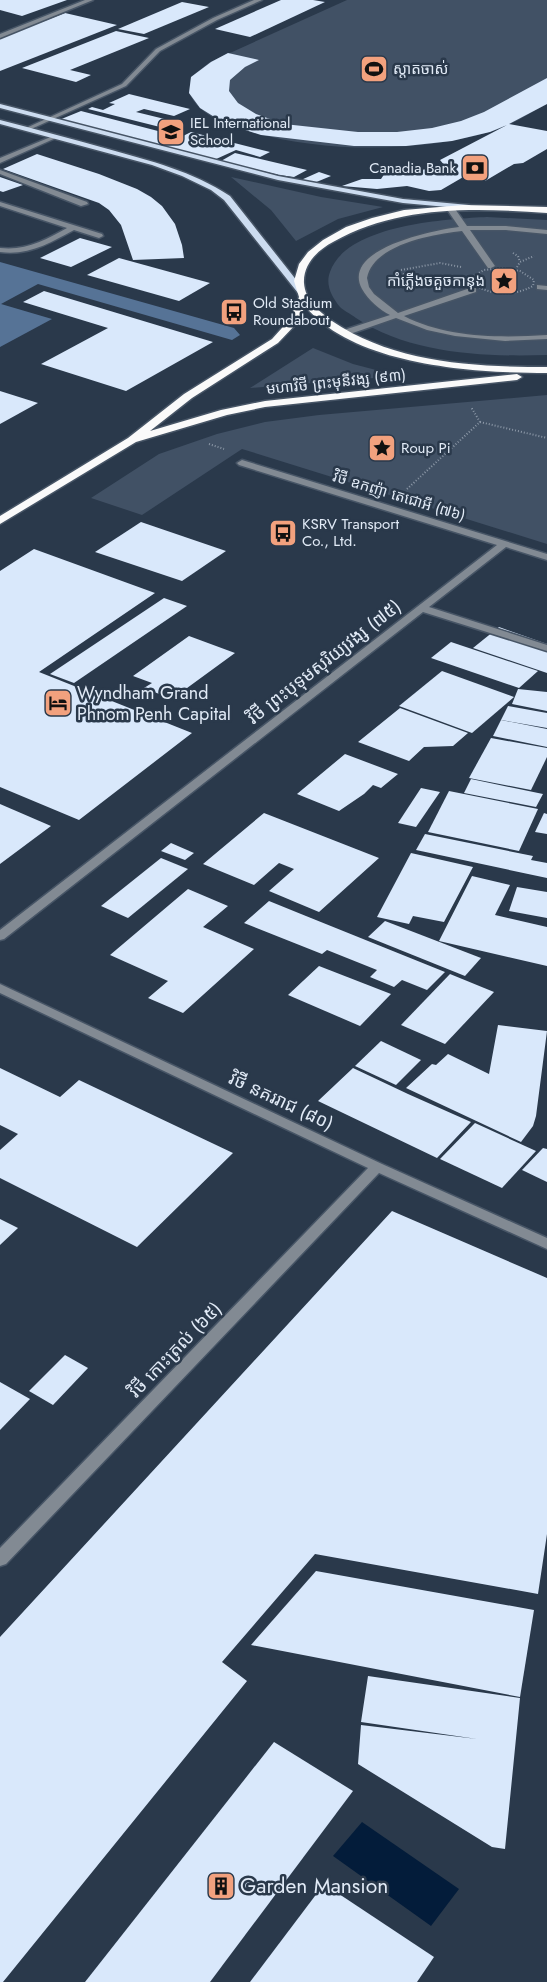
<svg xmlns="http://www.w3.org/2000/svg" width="547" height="1982" viewBox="0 0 547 1982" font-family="Jost,'Noto Sans Khmer',sans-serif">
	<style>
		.green { fill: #415165 }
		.forest { fill: #567396 }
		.water { fill: #031c3a }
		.building { fill: #d9e8fb }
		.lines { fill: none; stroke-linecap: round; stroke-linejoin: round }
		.minor-casing { stroke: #475566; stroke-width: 3 }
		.major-casing { stroke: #475566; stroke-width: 3 }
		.highway-casing { stroke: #475566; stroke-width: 3 }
		.path { stroke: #8c98a7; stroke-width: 2; stroke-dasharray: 1 2; stroke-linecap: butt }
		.minor { fill: #828a93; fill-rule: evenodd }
		.major { fill: #ccdcf0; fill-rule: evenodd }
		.highway { fill: #fafafa; fill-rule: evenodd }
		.labels { text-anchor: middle; stroke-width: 5; stroke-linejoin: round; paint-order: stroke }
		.far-poi-label { font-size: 15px; fill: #e1eaf6; stroke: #2a394b; text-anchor: start }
		.far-street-label { font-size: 15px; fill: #e1eaf6; stroke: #2a394b }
		.street-label { font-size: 18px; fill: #e1eaf6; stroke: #2a394b }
		.poi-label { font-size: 18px; fill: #e1eaf6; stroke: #2a394b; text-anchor: start }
		.near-poi-label { font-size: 21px; fill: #e1eaf6; stroke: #2a394b; text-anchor: start }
	</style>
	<rect width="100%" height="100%" fill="#2a394b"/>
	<g class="green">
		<path d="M347 0H547V104C528 114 509 127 489 132 414 154 310 153 237 127 225 123 209 117 200 108 195 104 192 98 189 93L191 77 210 62Z"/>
		<path d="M231 177 321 197 383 207 338 219 296 241 271 210Z"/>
		<path d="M487 217 547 220V355C484 357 410 354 356 318 351 314 344 311 340 307 332 297 325 285 330 272 346 225 445 219 487 217Z"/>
		<path d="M313 348 353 364 399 376 250 388Z"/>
		<path d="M547 395V544L242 449 142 515 91 498 159 454 217 434 265 422 319 415Z"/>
	</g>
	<path class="forest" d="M0 262 234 328 240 335 232 340 38 284 1 304 52 319 0 347Z"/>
	<path class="water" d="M362 1822 459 1889 431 1926 333 1856Z"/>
	<g class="building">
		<path d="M0 0H67L22 16 0 10Z"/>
		<path d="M281 0H313L325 2 250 37 215 29Z"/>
		<path d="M182 2 209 7 144 34 118 29Z"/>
		<path d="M65 13 117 25 0 71V38Z"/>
		<path d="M116 31 149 38 70 70 91 75 76 82 22 68Z"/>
		<path d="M228 53 259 60 245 67 230 80 229 91 238 103 256 114 284 124 358 132H397L432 128 461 121 484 112 547 78V104L509 124 547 131V149L523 163 514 164 485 181 465 176 441 190 429 191 407 186 377 189 342 186 362 179H381L385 173 441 168 445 166 440 160 507 125 490 132 452 141 406 146H354L261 135 224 123 200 108 189 93 191 77 211 62Z"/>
		<path d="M129 94 190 109 174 116 144 109 136 112 181 123 168 129 88 109 92 107 103 110 115 104 109 103Z"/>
		<path d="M81 111 181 137 191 132 270 152 260 157 236 150 214 160 59 120Z"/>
		<path d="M235 153 307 170 294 177 279 175 221 161Z"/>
		<path d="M37 154 99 174 137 189 151 197 162 206 175 224 182 245 184 258 133 260 121 225 109 210 99 203 3 169Z"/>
		<path d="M319 172 331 176 314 183 301 180Z"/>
		<path d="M0 177 23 185 3 192 0 191Z"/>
		<path d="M80 238 112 247 71 267 40 258Z"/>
		<path d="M119 258 210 283 179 301 87 275Z"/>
		<path d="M44 291 213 342 126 391 41 364 108 328 23 302Z"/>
		<path d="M0 391 38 403 0 424Z"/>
		<path d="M141 522 226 551 182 581 95 552Z"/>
		<path d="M34 549 155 593 39 672 192 733 79 820 0 787V571Z"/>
		<path d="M164 598 187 606 74 683 50 674Z"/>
		<path d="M499 627 547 644V673L473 648Z"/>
		<path d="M189 636 235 653 172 699 144 688 152 683 133 676Z"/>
		<path d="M451 642 538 671 519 688 431 658Z"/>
		<path d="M442 671 514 697 472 733 399 706Z"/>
		<path d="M518 689 547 692V711L512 704Z"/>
		<path d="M508 706 547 713V728L501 720Z"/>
		<path d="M400 708 468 733 453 746 424 747 409 761 358 742Z"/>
		<path d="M501 720 547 729V747L493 736Z"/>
		<path d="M491 738 547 748V757L531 790 469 778Z"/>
		<path d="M345 754 398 774 381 788 373 785 364 794 339 811 297 794Z"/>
		<path d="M471 779 543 794 536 807 464 793Z"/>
		<path d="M421 788 440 792 416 827 398 823Z"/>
		<path d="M449 791 538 809 519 851 428 832Z"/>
		<path d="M0 804 51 826 0 864Z"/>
		<path d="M264 813 379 858 319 912 269 891 294 869 279 863 254 885 203 864Z"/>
		<path d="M544 813 547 814V834L535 832Z"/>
		<path d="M425 834 533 856 531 860 547 863V878L416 850Z"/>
		<path d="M171 843 194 853 185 860 161 851Z"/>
		<path d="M411 853 473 867 444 922 413 916 409 924 377 917Z"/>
		<path d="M161 858 188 869 128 918 101 906Z"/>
		<path d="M472 876 510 885 495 915 547 927V966L439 941Z"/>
		<path d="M517 887 547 892V918L509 911Z"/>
		<path d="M188 889 228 906 203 927 254 949 183 1013 148 998 168 981 110 955Z"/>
		<path d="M269 901 301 914 445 972 427 990 402 980 394 987 370 977 377 970 327 950 322 954 244 923Z"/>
		<path d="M385 921 481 958 465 976 368 937Z"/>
		<path d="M319 966 391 994 360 1026 288 995Z"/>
		<path d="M450 974 494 992 445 1044 401 1025Z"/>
		<path d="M498 1025 547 1031 536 1116 533 1126 521 1142 406 1088 432 1064 436 1065 448 1054 489 1074Z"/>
		<path d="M381 1041 421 1060 396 1085 355 1066Z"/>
		<path d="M0 1068 60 1097 79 1080 233 1153 137 1247 0 1178V1150L18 1134 0 1125Z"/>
		<path d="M353 1068 408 1094 471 1122 437 1158 318 1101Z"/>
		<path d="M475 1123 536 1151 502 1188 440 1159Z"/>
		<path d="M543 1148 547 1149V1182L522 1170Z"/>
		<path d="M392 1211 547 1278V1534L538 1594 315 1554 222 1662 247 1681 3 1982H0V1637Z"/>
		<path d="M0 1219 18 1228 0 1245Z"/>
		<path d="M65 1355 88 1368 53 1405 29 1391Z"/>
		<path d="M0 1382 30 1399 0 1430Z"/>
		<path d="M316 1571 534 1610 520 1697 251 1645Z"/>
		<path d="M368 1676 520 1698 505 1849 492 1847 358 1764 361 1725 477 1739 361 1722Z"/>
		<path d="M274 1742 353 1791 210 1982H85Z"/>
		<path d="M324 1884 434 1957 417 1982H250Z"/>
	</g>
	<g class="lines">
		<g class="minor-casing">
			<g id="minor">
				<path d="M85 0H93L0 38V34Z"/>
				<path d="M254 0H262L217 20 160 51 126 86 29 130 24 129 122 84 156 49 213 18Z"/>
				<path d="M53 136 58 137 0 163V158Z"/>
				<path d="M0 170 87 202 88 204 81 206 0 174Z"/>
				<path d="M0 202 102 234 103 236 99 238 74 230C50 243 28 256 0 252V248C26 251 45 240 67 228L0 206Z"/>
				<path d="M447 206H453L467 226H506L547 230V234L506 230H470L495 266 491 268H488L462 231C435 234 373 244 367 278L369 287 374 294 398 313 470 288H476V292L404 316C446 338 501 338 547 335V339L505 341 455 336 427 330 396 318 347 335H341V331L390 315C380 310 368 300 362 289 340 248 436 230 459 227L446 208Z"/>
				<path d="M537 285 547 286V290L537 289Z"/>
				<path d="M242 460 547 554V560L506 547 429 607 547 645V651L423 612 4 939 0 940V930L497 545 239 465 237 463Z"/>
				<path d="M0 984 382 1164 547 1238V1249L379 1173 6 1564 0 1566V1548L368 1168 0 993Z"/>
			</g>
		</g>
		<g class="major-casing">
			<g id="major">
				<path d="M0 104 278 176 403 199 469 205 473 207 469 209 403 203 278 180 0 108Z"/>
				<path d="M0 120C36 129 72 139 108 149 151 161 192 171 230 196L305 291 298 293 224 200 211 190 182 176 152 165 0 124Z"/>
			</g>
		</g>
		<g class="highway-casing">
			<path id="highway" d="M463 205 547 207V213C474 208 399 205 333 242 318 250 303 264 304 283 305 300 319 311 332 321 394 363 474 367 547 367V373C475 373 354 366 305 306L298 322 278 343 192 398 150 431 221 410 265 401 517 374 522 377 517 380 265 407 227 415 136 442 0 524V516L128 438 184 394 272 339 290 319 299 297 294 281 299 264 308 252 323 240 346 227 372 218 404 210Z"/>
		</g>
		<g class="path">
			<path d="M513 253 518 256 520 262"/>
			<path d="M517 267 520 262 534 256"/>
			<path d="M502 268 520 271 534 280 533 286C513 297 491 295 472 284V277L484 270Z"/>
			<path d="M401 270 440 263 461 267"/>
			<path d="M397 272 424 281"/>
			<path d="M480 422 547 438"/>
			<path d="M209 444 224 449"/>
			<path d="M407 489 480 422 471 407"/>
		</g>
		<use href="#minor" class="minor"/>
		<use href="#major" class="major"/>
		<use href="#highway" class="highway"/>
	</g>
	<defs>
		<g id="stadium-square" transform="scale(1.4375)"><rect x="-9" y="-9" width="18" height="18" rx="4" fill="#f2a17e" stroke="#2a394b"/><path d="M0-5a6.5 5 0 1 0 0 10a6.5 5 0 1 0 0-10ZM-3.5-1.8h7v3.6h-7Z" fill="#111"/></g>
		<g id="school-square" transform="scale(1.4375)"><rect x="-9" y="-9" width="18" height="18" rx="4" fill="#f2a17e" stroke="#2a394b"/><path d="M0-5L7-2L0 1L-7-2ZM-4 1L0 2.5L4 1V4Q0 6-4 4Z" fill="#111"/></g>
		<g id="bank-square" transform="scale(1.4375)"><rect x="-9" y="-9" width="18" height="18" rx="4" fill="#f2a17e" stroke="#2a394b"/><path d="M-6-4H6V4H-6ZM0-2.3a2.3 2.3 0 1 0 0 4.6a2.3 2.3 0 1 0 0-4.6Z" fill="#111"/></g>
		<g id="sight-square" transform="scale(1.4375)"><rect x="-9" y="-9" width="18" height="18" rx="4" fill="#f2a17e" stroke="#2a394b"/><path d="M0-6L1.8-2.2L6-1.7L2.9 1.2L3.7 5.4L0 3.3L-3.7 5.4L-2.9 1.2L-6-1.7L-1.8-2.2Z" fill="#111"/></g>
		<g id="bus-square" transform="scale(1.4375)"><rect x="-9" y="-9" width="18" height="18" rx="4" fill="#f2a17e" stroke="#2a394b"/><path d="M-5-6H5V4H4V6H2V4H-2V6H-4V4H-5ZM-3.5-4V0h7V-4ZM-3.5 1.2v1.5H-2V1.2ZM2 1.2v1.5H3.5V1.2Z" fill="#111"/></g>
		<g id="hotel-square" transform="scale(1.4375)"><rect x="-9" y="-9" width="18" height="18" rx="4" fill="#f2a17e" stroke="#2a394b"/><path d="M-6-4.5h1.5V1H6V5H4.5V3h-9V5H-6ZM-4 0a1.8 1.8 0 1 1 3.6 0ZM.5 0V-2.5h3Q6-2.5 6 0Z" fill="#111"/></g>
		<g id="building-square" transform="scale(1.4375)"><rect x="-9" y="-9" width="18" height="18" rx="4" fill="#f2a17e" stroke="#2a394b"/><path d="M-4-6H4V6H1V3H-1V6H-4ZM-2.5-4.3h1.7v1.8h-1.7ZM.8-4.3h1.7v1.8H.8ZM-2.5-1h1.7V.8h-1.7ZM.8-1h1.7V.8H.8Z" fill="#111"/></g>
	</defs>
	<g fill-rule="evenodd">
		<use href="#stadium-square" x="374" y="69"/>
		<use href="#school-square" x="171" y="132"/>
		<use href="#bank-square" x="475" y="168"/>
		<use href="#sight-square" x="504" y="281"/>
		<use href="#bus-square" x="234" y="312"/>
		<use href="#sight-square" x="382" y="448"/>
		<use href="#bus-square" x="283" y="533"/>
		<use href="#hotel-square" x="58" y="703"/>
		<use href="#building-square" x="221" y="1886"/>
	</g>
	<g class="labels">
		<g class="far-poi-label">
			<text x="393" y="74">ស្ដាតចាស់</text>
			<text x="190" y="128">IEL International<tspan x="190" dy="17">School</tspan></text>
			<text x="456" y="173" text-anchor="end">Canadia Bank</text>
			<text x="485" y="286" text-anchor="end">កាំភ្លើងចគួចកានុង</text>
			<text x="253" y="308">Old Stadium<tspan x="253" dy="17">Roundabout</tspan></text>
			<text x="401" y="453">Roup Pi</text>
			<text x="302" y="529">KSRV Transport<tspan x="302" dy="17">Co., Ltd.</tspan></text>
		</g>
		<g class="far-street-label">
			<text transform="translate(336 382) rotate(-6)" y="5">មហាវិថី ព្រះមុនីវង្ស (៩៣)</text>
			<text transform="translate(399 496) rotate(17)" y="5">វិថី ឧកញ៉ា តេជោអី (៧៦)</text>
		</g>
		<g class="street-label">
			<text transform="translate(324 662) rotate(-38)" y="6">វិថី ព្រះបុទុមសុរិយ្យវង្ស (៧៥)</text>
			<text transform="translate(281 1101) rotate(25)" y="6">វិថី នគររាជ (៨០)</text>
			<text transform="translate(175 1350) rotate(-46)" y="6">វិថី កោះត្រល់ (៦៥)</text>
		</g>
		<g class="poi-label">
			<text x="77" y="699">Wyndham Grand<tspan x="77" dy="21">Phnom Penh Capital</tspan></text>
		</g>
		<g class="near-poi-label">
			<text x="240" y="1893">Garden Mansion</text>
		</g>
	</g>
</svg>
